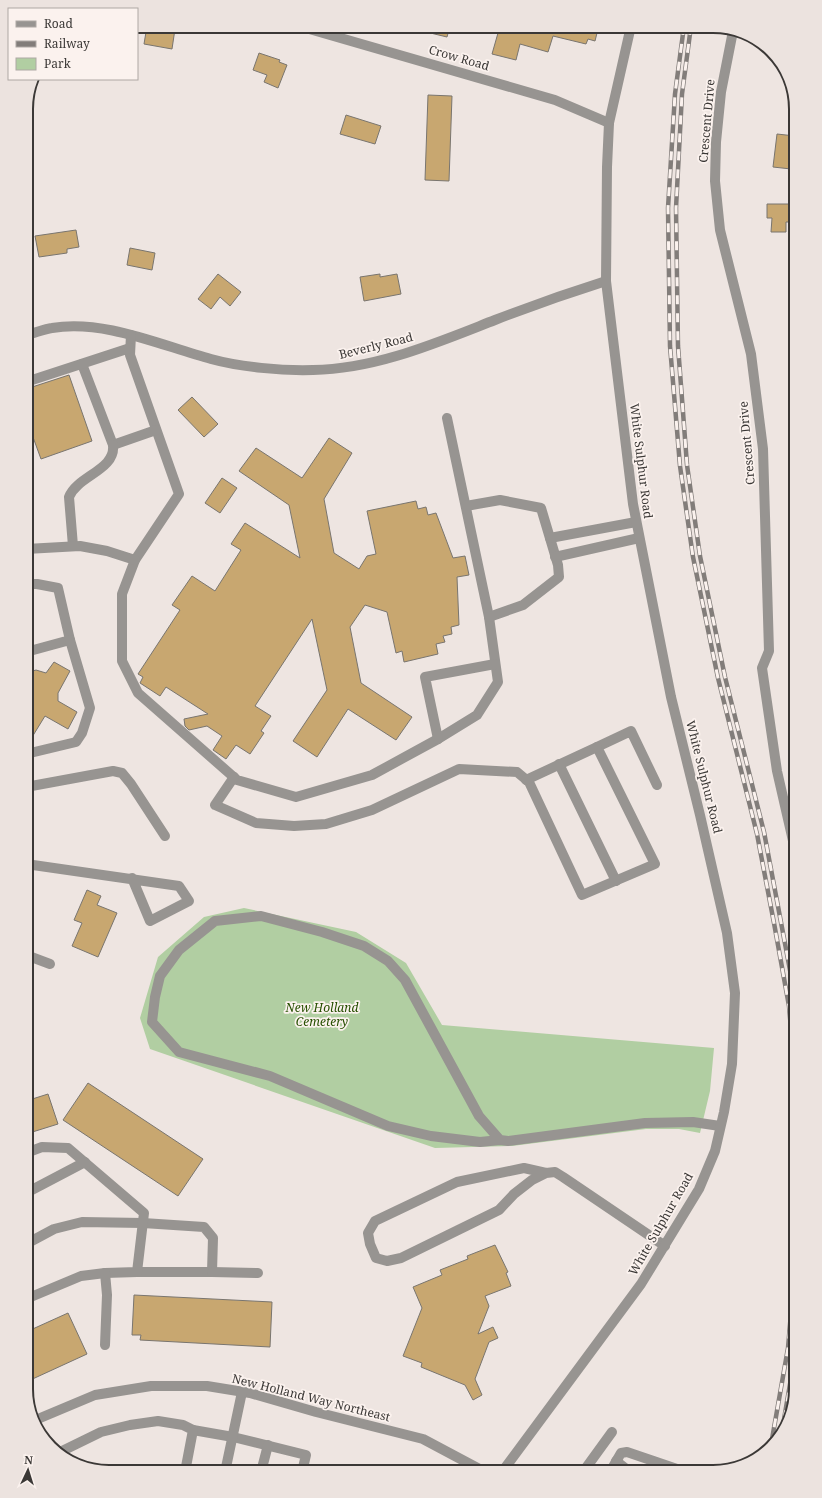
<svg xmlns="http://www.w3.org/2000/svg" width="822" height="1498" viewBox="0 0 822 1498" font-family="'Noto Serif',serif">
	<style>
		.green { fill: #b1cea2 }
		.building { fill: #c8a770; stroke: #79756f }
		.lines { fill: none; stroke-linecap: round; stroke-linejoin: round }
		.minor { stroke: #979491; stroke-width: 10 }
		.rail-casing { stroke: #827d7a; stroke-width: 4.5 }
		.rail { stroke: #fbf2ee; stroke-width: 3; stroke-dasharray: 9; stroke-linecap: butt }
		.labels { text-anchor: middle; stroke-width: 3.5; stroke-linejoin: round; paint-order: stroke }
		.street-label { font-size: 12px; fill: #3b3836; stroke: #fbf2ee }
		.park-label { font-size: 12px; font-style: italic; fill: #264f00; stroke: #fbf2ee }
		.rim { fill: none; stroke: #3b3836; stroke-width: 2 }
	</style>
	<rect width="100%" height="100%" fill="#eee5e1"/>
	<path class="green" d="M244 908 356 932 406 963 442 1025 714 1048 710 1091 700 1133 679 1129H646L512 1146 435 1148 150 1049 140 1018 158 957 204 917Z"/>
	<g class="building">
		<path d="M147 26 175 29 172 49 144 44Z"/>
		<path d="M418 26H450L447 37 418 30Z"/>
		<path d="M500 26H592V28L598 29 595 41 588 39 586 44 553 36 548 52 520 44 516 60 492 54Z"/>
		<path d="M259 53 280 60 279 62 287 65 278 88 264 82 267 75 253 70Z"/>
		<path d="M428 95 452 96 449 181 425 180Z"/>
		<path d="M346 115 381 126 375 144 340 134Z"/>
		<path d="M777 134 795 136 791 169 773 167Z"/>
		<path d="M767 204H790V222H786V232H771L772 218H767Z"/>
		<path d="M76 230 79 247 67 249V253L39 257 35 236Z"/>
		<path d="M130 248 155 253 152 270 127 265Z"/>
		<path d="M218 274 241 292 230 306 220 297 211 309 198 299Z"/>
		<path d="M380 274V277L397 274 401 294 364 301 360 277Z"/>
		<path d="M69 375 92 441 41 459 26 418V389Z"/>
		<path d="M192 397 218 424 204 437 178 410Z"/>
		<path d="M329 438 352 453 324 499 334 553 359 569 367 556 376 554 367 511 416 501 418 509 426 507 428 515 436 513 453 558 465 556 469 575 457 577 459 625 451 627 452 634 443 636 445 642 436 644 438 654 404 662 402 651 396 653 387 612 365 605 350 627 361 683 412 717 396 740 348 709 317 757 293 741 327 690 312 619 255 706 271 716 261 731 264 733 250 754 236 745 226 759 213 750 222 736 207 726 189 730 185 726 184 719 208 714 166 687 160 696 140 683 143 677 138 674 180 610 172 605 192 576 215 591 241 550 231 544 245 523 300 558 289 505 239 471 256 448 302 478Z"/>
		<path d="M222 478 237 488 220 513 205 503Z"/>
		<path d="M54 662 70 671 58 693V701L77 712 68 729 45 716 26 747V673L36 670 46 673Z"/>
		<path d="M87 890 101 896 97 905 117 913 98 957 72 946 82 923 74 920Z"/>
		<path d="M88 1083 203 1159 178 1196 63 1120Z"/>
		<path d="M48 1094 58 1124 26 1134V1101Z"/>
		<path d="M495 1245 508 1272 506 1273 511 1286 485 1296 489 1306 478 1334 493 1327 498 1338 489 1342 475 1379 482 1395 473 1400 465 1385 421 1367 422 1363 403 1356 422 1308 413 1287 442 1275 440 1270 468 1259 467 1256Z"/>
		<path d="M134 1295 272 1302 270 1347 140 1340 141 1335H132Z"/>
		<path d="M68 1313 87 1354 26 1382V1332Z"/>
	</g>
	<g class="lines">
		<g class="minor">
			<path d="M299 26 555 100 609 123"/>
			<path d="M733 31 721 92 716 142 715 181 720 230 751 354 763 449 769 651 762 668 777 771 796 854"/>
			<path d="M26 335C35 333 44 329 52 328 104 319 162 346 211 359 240 367 282 371 313 370 376 369 436 343 495 320 531 306 568 293 606 281"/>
			<path d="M131 335 130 355 179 494 135 560 122 594V661L138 693 237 780 296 797 372 775 438 739 477 715 498 682 489 617 447 418"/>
			<path d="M82 364 113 445 156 430"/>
			<path d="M26 382 130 348"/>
			<path d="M466 506 500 500 541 508 558 565 559 577 523 605 489 617"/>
			<path d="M550 538 636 522"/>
			<path d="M73 546 69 497C77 476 116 470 113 445"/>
			<path d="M26 549 80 546 107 551 135 560"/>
			<path d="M555 557 639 538"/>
			<path d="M26 652 70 640 58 588 37 584H26"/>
			<path d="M438 739 425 677 495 664"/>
			<path d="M26 754 76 742 82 733 90 708 70 640"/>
			<path d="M559 764 616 881"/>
			<path d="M234 777 215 805 256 823 294 826 326 824 372 810 459 769 517 772 529 782 582 895 655 864 597 747 631 731 657 785"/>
			<path d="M526 780 597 747"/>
			<path d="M26 787 113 771 122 773 131 784 165 836"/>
			<path d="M26 864 179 886 189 901 150 921 132 878"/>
			<path d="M26 955 50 964"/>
			<path d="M500 1140 480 1142 431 1136 388 1126 270 1076 179 1052 152 1022 155 997 160 976 179 950 215 921 261 916 322 932 364 946 388 961 405 980 479 1116 500 1140 508 1141 645 1123 693 1122 720 1126"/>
			<path d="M546 1173 524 1168 457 1182 375 1221 368 1233 370 1244 376 1258 387 1261 401 1258 499 1210 514 1194 532 1180 546 1173 555 1172 563 1177 665 1246"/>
			<path d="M26 1193 85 1162"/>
			<path d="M26 1244 54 1229 82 1222 143 1223 204 1227 213 1238 212 1272H137"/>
			<path d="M212 1272 258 1273"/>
			<path d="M26 1299 81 1276 105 1273 137 1272 144 1213 68 1148 42 1147 26 1153"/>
			<path d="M105 1345 107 1295 105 1273"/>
			<path d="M33 1421 95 1395 151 1386H207L250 1393 316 1412 423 1439 485 1472"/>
			<path d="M193 1430 233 1437 306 1455 302 1472"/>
			<path d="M58 1453 101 1432 130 1425 158 1421 183 1425 193 1430 185 1472"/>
			<path d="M616 1461 630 1472"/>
			<path d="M225 1472 242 1392"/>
			<path d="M261 1472 268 1445"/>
			<path d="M502 1472 641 1284 699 1189 715 1151 724 1112 732 1064 735 993 727 933 700 815 671 697 633 504 606 281 607 167 609 123 631 26"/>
			<path d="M583 1472 612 1432"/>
			<path d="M610 1472 621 1453 627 1452 677 1469 679 1472"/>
		</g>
		<g class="rail-casing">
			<g id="rail">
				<path d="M684 26 675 94 668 208 670 346 680 466 693 557 718 678 757 834 774 923 789 1006 796 1088"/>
				<path d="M691 26 682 94 676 208 678 346 687 465 700 556 725 677 764 832 796 1002"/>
				<path d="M781 1437 796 1349"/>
				<path d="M771 1445 788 1348 796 1254"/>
			</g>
		</g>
		<use href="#rail" class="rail"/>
	</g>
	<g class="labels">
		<g class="street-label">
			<text transform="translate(459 58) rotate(16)" y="4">Crow Road</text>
			<text transform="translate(707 121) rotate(-85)" y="4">Crescent Drive</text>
			<text transform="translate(376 346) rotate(-14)" y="4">Beverly Road</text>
			<text transform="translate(747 443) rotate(-95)" y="4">Crescent Drive</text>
			<text transform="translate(641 461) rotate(83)" y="4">White Sulphur Road</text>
			<text transform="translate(704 777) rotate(76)" y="4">White Sulphur Road</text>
			<text transform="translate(661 1224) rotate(-60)" y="4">White Sulphur Road</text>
			<text transform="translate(311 1398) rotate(14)" y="4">New Holland Way Northeast</text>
		</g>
		<g class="park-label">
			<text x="322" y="1012">New Holland<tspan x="322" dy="14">Cemetery</tspan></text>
		</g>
	</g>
	<path d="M0 0H822V1498H0ZM109 33H713A76 76 0 0 1 789 109V1389A76 76 0 0 1 713 1465H109A76 76 0 0 1 33 1389V109A76 76 0 0 1 109 33Z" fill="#ece3df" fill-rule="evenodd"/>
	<path class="rim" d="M109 33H713A76 76 0 0 1 789 109V1389A76 76 0 0 1 713 1465H109A76 76 0 0 1 33 1389V109A76 76 0 0 1 109 33Z"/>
	<rect x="8" y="8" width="130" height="72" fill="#fbf2ee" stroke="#aea8a4"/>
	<rect x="16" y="21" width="20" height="6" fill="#979491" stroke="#aea8a4"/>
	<text x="44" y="28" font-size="12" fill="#3b3836">Road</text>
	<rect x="16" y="41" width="20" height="6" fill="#827d7a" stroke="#aea8a4"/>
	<text x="44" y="48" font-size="12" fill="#3b3836">Railway</text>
	<rect x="16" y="58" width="20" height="12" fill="#b1cea2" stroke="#aea8a4"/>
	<text x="44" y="68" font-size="12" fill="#3b3836">Park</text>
	<g transform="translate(28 1470) rotate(4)" stroke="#fbf2ee" stroke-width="3" paint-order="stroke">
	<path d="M0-3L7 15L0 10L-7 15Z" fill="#3b3836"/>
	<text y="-6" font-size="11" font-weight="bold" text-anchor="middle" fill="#3b3836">N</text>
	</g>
</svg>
